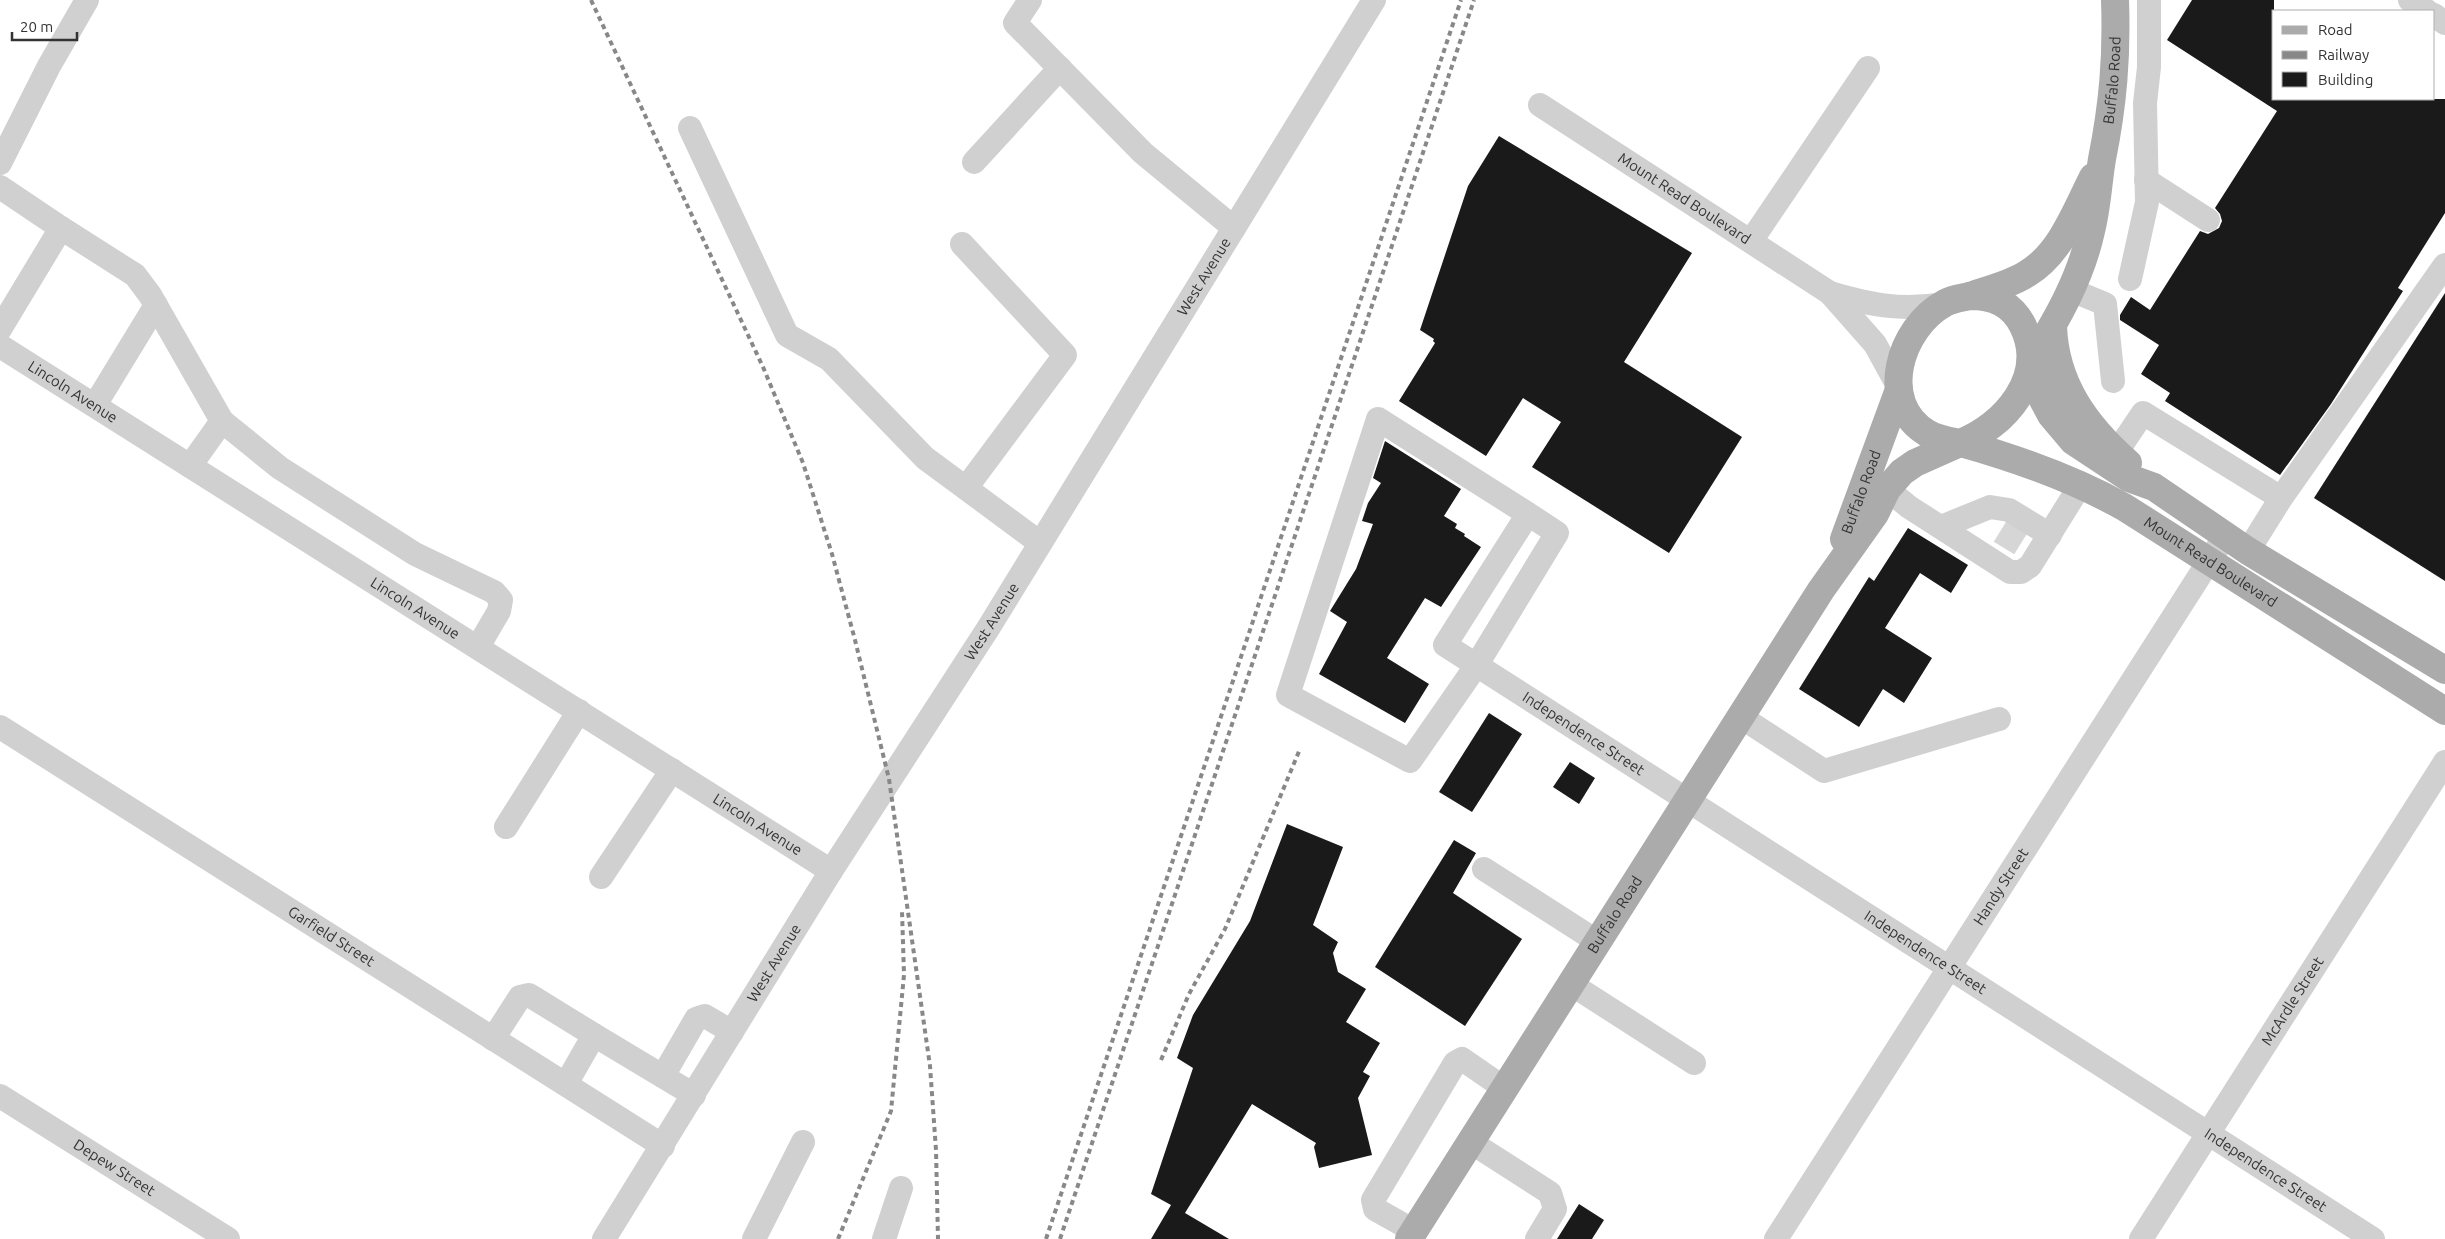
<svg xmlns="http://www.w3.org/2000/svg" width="2445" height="1239" viewBox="0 0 2445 1239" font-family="Ubuntu,sans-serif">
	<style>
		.building { fill: #1a1a1a }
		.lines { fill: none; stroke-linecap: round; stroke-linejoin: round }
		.minor-tunnel { stroke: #d6d6d6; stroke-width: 24; stroke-dasharray: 24 12; stroke-linecap: butt }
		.minor { stroke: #d0d0d0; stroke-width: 24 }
		.major { stroke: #ababab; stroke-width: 28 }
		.rail { stroke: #888; stroke-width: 4; stroke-dasharray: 5 4; stroke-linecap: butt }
		.labels { text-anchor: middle; stroke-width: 5; stroke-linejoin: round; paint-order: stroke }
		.street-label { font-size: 15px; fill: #333; stroke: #fff }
	</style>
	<rect width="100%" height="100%" fill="#fff"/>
	<g class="building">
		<path d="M2192 0H2274V99H2445V213L2398 288 2403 291 2331 404 2280 475 2165 401 2170 393 2141 374 2159 345 2120 320V315L2131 297 2150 310 2200 231 2208 234 2219 228 2222 221 2220 214 2215 208 2277 111 2167 40Z"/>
		<path d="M1499 136 1692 253 1624 362 1742 437 1669 553 1532 467 1561 422 1523 398 1486 456 1399 401 1435 343 1433 341 1434 339 1420 330 1468 186Z"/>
		<path d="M2445 293V581L2314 498Z"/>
		<path d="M1385 441 1461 489 1444 516 1457 524 1455 528 1465 534 1464 536 1481 547 1441 607 1425 598 1387 658 1429 684 1405 723 1319 674 1347 622 1330 611 1356 569 1373 524 1362 521 1368 503 1381 483 1373 478Z"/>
		<path d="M1908 528 1968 565 1951 593 1920 573 1885 628 1932 658 1904 703 1883 689 1859 727 1799 689 1869 577 1874 581Z"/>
		<path d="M1489 713 1522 734 1472 812 1439 792Z"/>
		<path d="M1570 762 1595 778 1579 804 1553 787Z"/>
		<path d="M1287 824 1343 847 1313 925 1338 942 1333 953 1338 972 1366 989 1346 1022 1380 1043 1363 1072 1370 1076 1358 1098 1372 1155 1319 1168 1314 1147 1316 1143 1252 1104 1185 1213 1229 1239H1151L1171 1205 1151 1194 1193 1068 1177 1058 1193 1015 1250 921Z"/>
		<path d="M1454 840 1476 853 1453 893 1522 939 1465 1026 1375 967Z"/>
		<path d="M1579 1204 1604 1220 1592 1239H1557Z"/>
	</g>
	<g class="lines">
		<path class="minor-tunnel" d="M2004 548 2017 527"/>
		<g class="minor">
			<path d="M1030 0 1015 23 1143 153 1234 228"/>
			<path d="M2410 0 2427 11"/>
			<path d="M2434 15 2445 23"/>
			<path id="s1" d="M1540 105 1830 293 1875 344 1898 386"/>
			<path d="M690 128 787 335 829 359 925 458 1040 543"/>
			<path d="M974 162 1060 68"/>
			<path d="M0 163 49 66 87 0"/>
			<path d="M2146 180 2208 220"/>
			<path d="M0 187 61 228 0 329"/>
			<path d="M61 228 135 275 150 295 222 421 190 466"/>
			<path d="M1751 241 1868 68"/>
			<path d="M962 244 1065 355 966 488"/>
			<path d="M2130 279 2147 202 2145 103 2149 67V0"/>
			<path d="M2071 290 2105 304 2113 381"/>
			<path d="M1830 293C1871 305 1901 311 1943 304"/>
			<path id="s2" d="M0 346 831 871"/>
			<path d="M95 405 156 305"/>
			<path d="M222 421 280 468 415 554 494 592 501 600 499 611 478 647"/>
			<path d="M2116 453 2143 413 2281 498"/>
			<path d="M1887 489 1909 507 2010 572H2021L2030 566 2081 484"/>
			<path id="s3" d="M1528 514 1557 533 1476 666 1410 761 1288 695 1378 419 1528 514 1445 645 2373 1239"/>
			<path d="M1941 527 1990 507 2009 510 2050 535"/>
			<path d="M2248 551 2281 498 2445 265"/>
			<path d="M1741 717 1824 771 1999 719"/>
			<path id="s4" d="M0 727 663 1146"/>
			<path d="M506 827 579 711"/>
			<path d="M1484 869 1598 942"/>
			<path d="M601 877 672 770"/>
			<path d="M1571 984 1694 1063"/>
			<path d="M594 1035 694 1095"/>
			<path d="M493 1039 520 997 529 995 594 1035 566 1084"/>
			<path d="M663 1076 696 1019 705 1016 732 1032"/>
			<path id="s5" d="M0 1096 228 1239"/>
			<path d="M1469 1141 1550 1193 1555 1209 1537 1239"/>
			<path d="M1414 1231 1375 1209 1373 1200 1455 1063 1462 1059 1504 1088"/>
			<path id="s6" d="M604 1239 831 871 989 627 1374 0"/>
			<path d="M754 1239 803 1142"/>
			<path d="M884 1239 901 1188"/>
			<path id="s7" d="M1776 1239 2225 536"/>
			<path id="s8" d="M2141 1239 2445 762"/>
		</g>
		<g class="major">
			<path d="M1970 296C1994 296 2012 304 2023 326 2048 376 2005 426 1960 443 1949 441 1936 439 1927 433 1877 403 1899 328 1945 303 1952 299 1961 298 1970 296Z"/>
			<path d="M1970 296C1989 289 2012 284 2028 273 2061 253 2076 210 2093 177"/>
			<path d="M2053 326C2055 384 2086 426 2128 463"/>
			<path id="s9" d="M2032 359C2057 320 2081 277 2091 231 2097 208 2098 183 2102 159 2113 104 2117 57 2115 0"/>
			<path d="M2032 360 2043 400 2051 415 2073 441 2129 478 2154 487 2248 551 2445 670"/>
			<path id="s10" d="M1961 443C2018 459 2072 478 2124 507L2445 711"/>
			<path id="s11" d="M1844 539 1898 392"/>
			<path id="s12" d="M1409 1239 1821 590 1875 514 1887 489 1902 472 1915 463 1960 443"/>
		</g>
		<g class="rail">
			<path d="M591 0 763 367 803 463 832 554 855 640 889 779 930 1066 936 1150 938 1239"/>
			<path d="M1161 1060 1189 994 1225 929 1300 749"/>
			<path d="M838 1239 891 1111 904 975 902 911"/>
			<path d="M1046 1239 1461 0"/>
			<path d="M1060 1239 1474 0"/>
		</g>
	</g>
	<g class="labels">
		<g class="street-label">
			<text dy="5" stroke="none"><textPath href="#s9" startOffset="294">Buffalo Road</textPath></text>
			<text dy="5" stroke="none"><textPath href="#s1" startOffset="172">Mount Read Boulevard</textPath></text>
			<text dy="5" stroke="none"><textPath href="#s6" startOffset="1134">West Avenue</textPath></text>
			<text dy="5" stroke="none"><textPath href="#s2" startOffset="86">Lincoln Avenue</textPath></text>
			<text dy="5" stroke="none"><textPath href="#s11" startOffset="50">Buffalo Road</textPath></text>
			<text dy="5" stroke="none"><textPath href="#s10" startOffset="278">Mount Read Boulevard</textPath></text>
			<text dy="5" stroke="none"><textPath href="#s2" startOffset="491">Lincoln Avenue</textPath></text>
			<text dy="5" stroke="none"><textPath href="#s6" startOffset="729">West Avenue</textPath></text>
			<text dy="5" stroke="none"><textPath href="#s3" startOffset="1232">Independence Street</textPath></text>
			<text dy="5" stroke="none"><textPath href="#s2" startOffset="896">Lincoln Avenue</textPath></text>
			<text dy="5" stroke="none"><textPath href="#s7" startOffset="418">Handy Street</textPath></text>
			<text dy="5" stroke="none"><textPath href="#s12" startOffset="384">Buffalo Road</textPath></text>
			<text dy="5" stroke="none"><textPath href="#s4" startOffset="392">Garfield Street</textPath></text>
			<text dy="5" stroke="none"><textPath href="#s3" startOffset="1638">Independence Street</textPath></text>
			<text dy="5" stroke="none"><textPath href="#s6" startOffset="324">West Avenue</textPath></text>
			<text dy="5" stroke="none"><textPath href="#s8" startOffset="282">McArdle Street</textPath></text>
			<text dy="5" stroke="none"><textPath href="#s5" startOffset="135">Depew Street</textPath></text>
			<text dy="5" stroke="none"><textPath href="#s3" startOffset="2042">Independence Street</textPath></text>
		</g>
	</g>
	<rect x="2272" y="10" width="162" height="90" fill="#ffffff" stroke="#adadad"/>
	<rect x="2282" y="26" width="25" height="8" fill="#ababab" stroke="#adadad"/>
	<text x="2318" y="35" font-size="15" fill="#333333">Road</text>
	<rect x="2282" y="51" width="25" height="8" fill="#888888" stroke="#adadad"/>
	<text x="2318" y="60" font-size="15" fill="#333333">Railway</text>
	<rect x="2282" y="72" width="25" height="15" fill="#1a1a1a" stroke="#adadad"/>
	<text x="2318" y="85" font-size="15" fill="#333333">Building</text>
	<path d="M12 32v8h65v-8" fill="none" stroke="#333333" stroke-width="2.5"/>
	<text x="20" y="32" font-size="15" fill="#333333" stroke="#ffffff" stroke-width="4" paint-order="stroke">20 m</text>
</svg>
